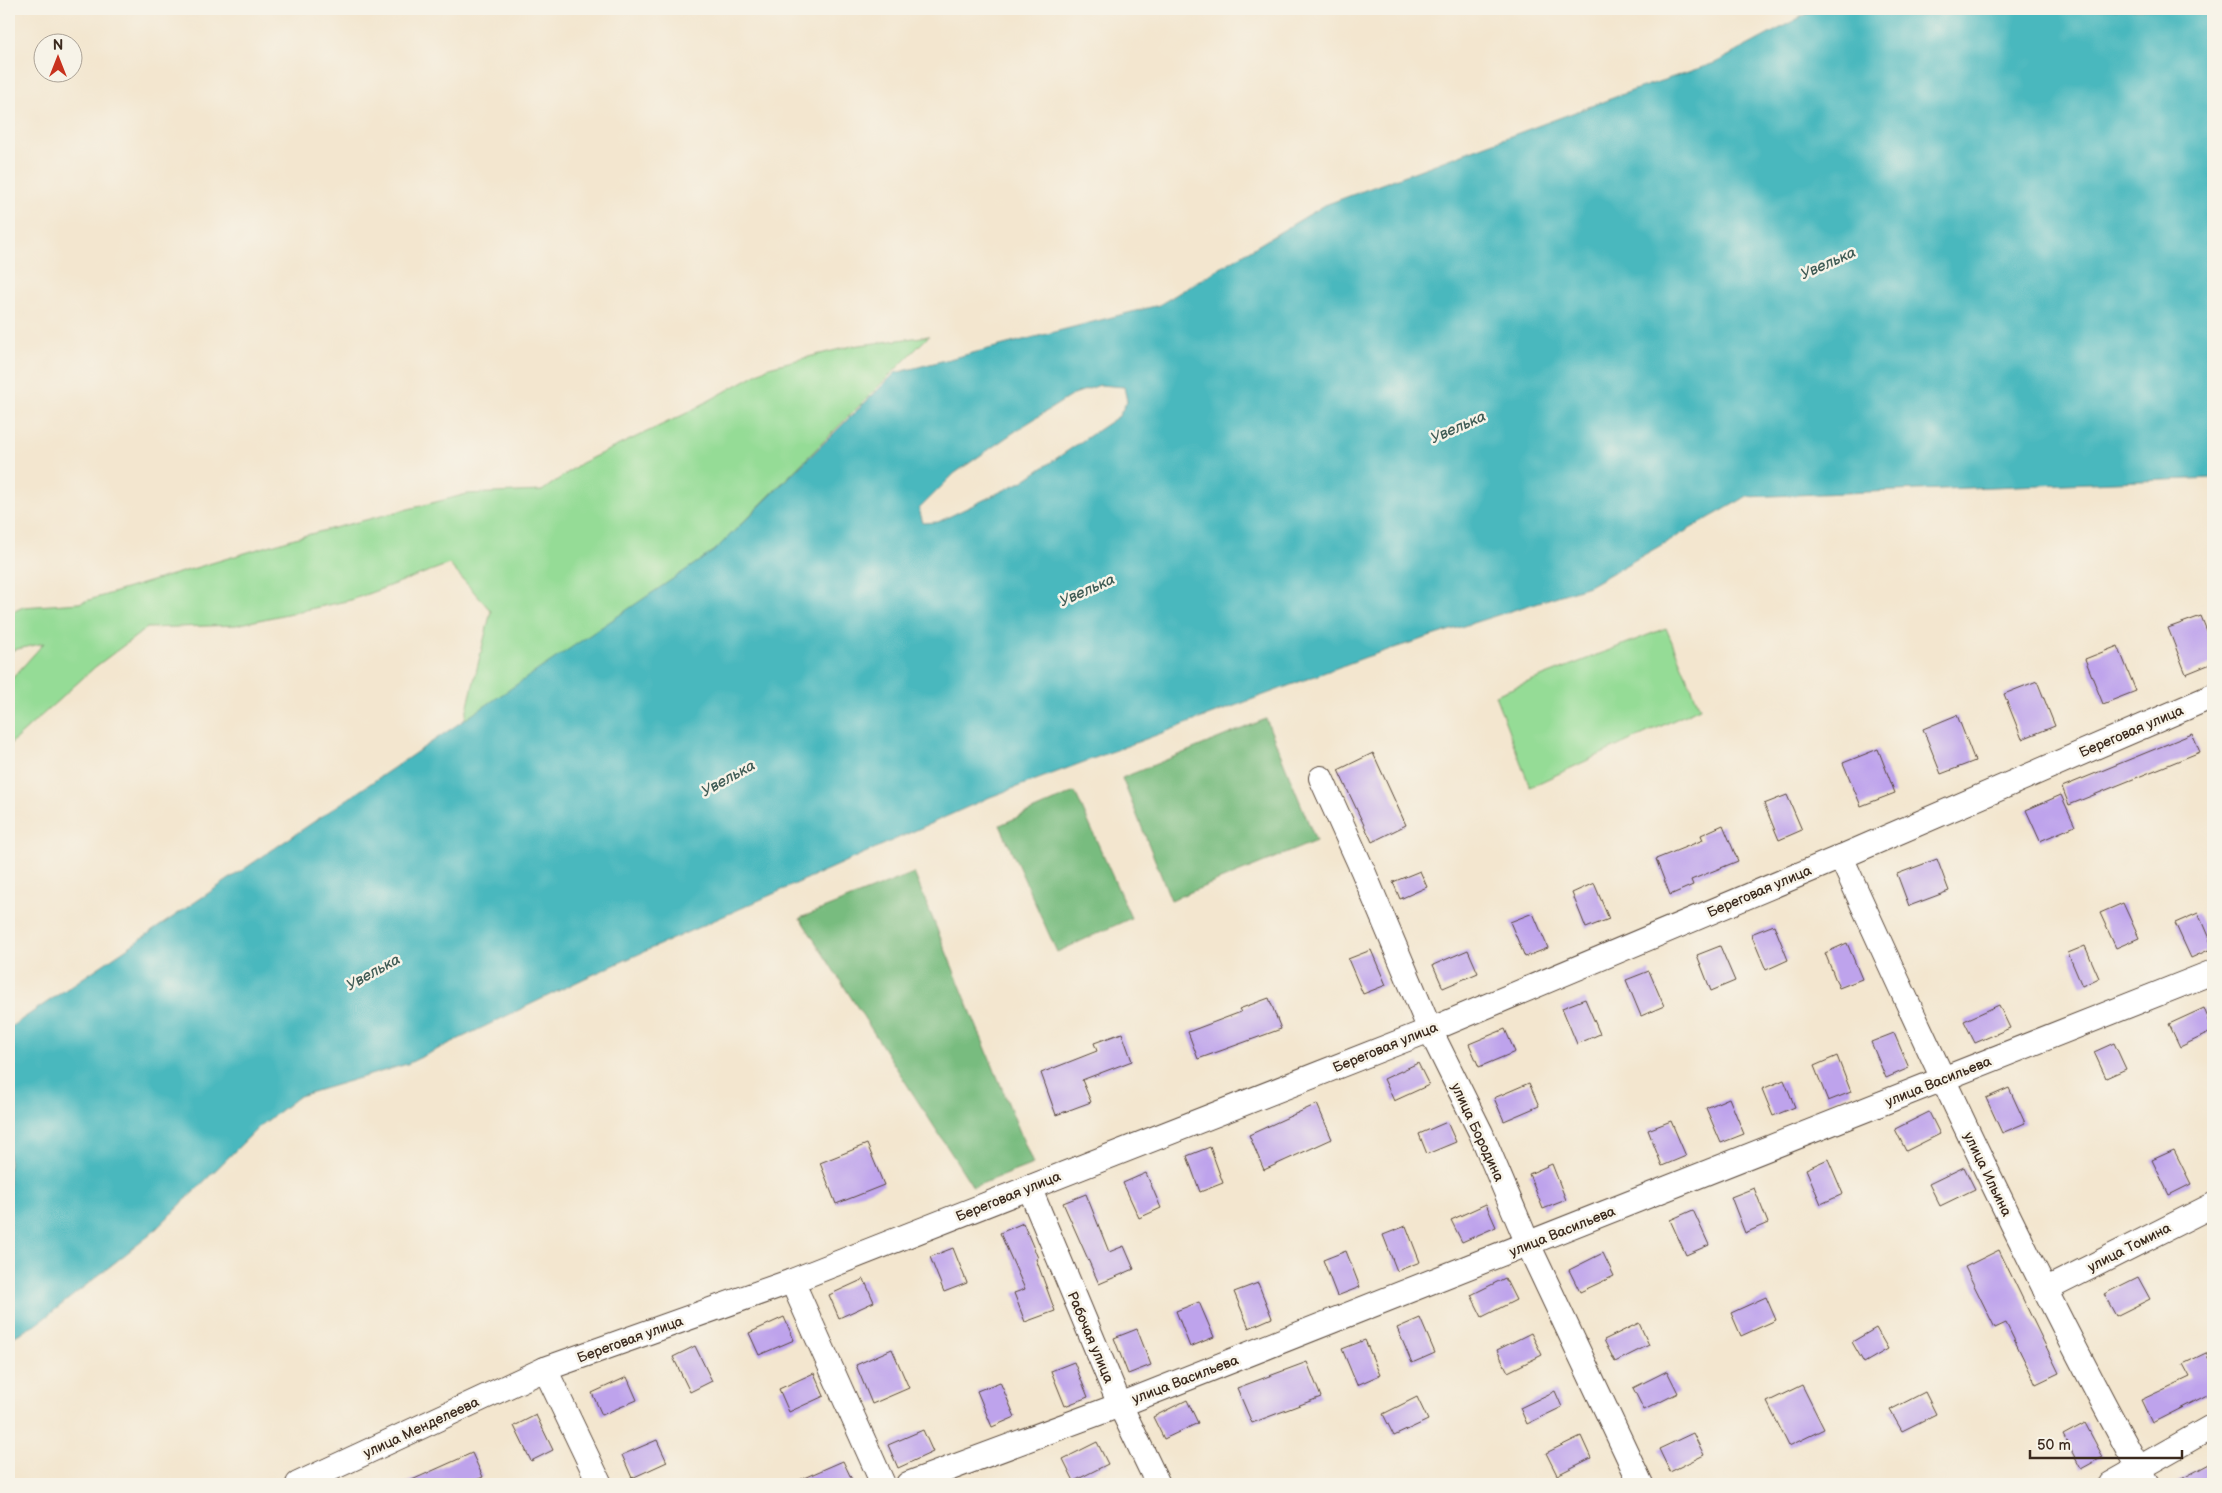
<svg xmlns="http://www.w3.org/2000/svg" width="2222" height="1493" viewBox="0 0 2222 1493" font-family="'Balsamiq Sans',sans-serif">
	<style>
		.green { fill: #95dc96; stroke: #68835a }
		.forest { fill: #78bc7f; stroke: #5a734e }
		.water { fill: #49b8be; stroke: #42716e; fill-rule: evenodd }
		.building { fill: #bea3ec }
		.lines { fill: none; stroke-linecap: round; stroke-linejoin: round }
		.street-casing { stroke: #574639; stroke-width: 26 }
		.street { stroke: #fff; stroke-width: 24 }
		.labels { text-anchor: middle; stroke-width: 5; stroke-linejoin: round; paint-order: stroke }
		.street-label { font-size: 14px; fill: #3b2a1e; stroke: #f7f3e8 }
		.water-label { font-size: 15px; font-style: italic; fill: #405c56; stroke: #f7f3e8 }
	</style>
	<rect width="100%" height="100%" fill="#f7f3e8"/>
	<filter id="ink" filterUnits="userSpaceOnUse"><feTurbulence type="fractalNoise" baseFrequency=".02" numOctaves="2"/><feDisplacementMap in="SourceGraphic" scale="10" xChannelSelector="R" yChannelSelector="G"/><feConvolveMatrix kernelMatrix="1 2 1 2 8 2 1 2 1" color-interpolation-filters="sRGB"/></filter>
	<filter id="wash" filterUnits="userSpaceOnUse"><feTurbulence type="fractalNoise" baseFrequency=".0096" numOctaves="4" result="noise"/><feDisplacementMap in="SourceGraphic" scale="20" xChannelSelector="R" yChannelSelector="G"/><feGaussianBlur stdDeviation="1.12" result="paint"/><feColorMatrix in="noise" values="0 0 0 0 0 0 0 0 0 0 0 0 0 0 0 0 0 1.4 0 .05"/><feComposite in="paint" operator="in"/></filter>
	<g filter="url(#wash)">
		<rect width="100%" height="100%" fill="#f3e6cf"/>
		<g class="green">
			<path d="M929 336 714 551 464 722 491 611 449 564 351 600 236 625 147 628 95 667 9 745V682L44 643 9 651V614L23 607 79 603 295 538 467 494 542 491 581 463 685 414 769 367 852 346Z"/>
			<path d="M1666 628 1700 708 1530 787 1495 695Z"/>
		</g>
		<g class="forest">
			<path d="M1266 719 1316 841 1171 900 1122 778Z"/>
			<path d="M1075 792 1131 918 1057 952 1000 825Z"/>
			<path d="M914 873 1033 1164 973 1187 800 918Z"/>
		</g>
		<path class="water" d="M1816 9H2213V478L1746 497 1589 586 1366 657 990 797 583 979 407 1064 299 1096 259 1127 151 1234 37 1324 9 1339V1028L714 551 895 373 1159 305 1325 205 1637 89 1715 63ZM1100 385 1124 387 1127 401 1119 416 1023 481 938 522 923 523 919 509 955 473 1020 428 1074 394Z"/>
		<g id="blocks">
			<g class="building">
				<path d="M2201 616 2213 646V663L2186 674 2168 628Z"/>
				<path d="M2118 646 2136 691 2103 704 2085 659Z"/>
				<path d="M2037 681 2055 726 2022 739 2004 694Z"/>
				<path d="M1957 715 1975 761 1941 774 1923 729Z"/>
				<path d="M2192 734 2200 752 2069 805 2062 787Z"/>
				<path d="M1878 749 1895 793 1861 806 1843 763Z"/>
				<path d="M1373 753 1406 825 1372 842 1338 770Z"/>
				<path d="M1787 795 1802 830 1779 840 1764 804Z"/>
				<path d="M2061 795 2075 826 2040 841 2026 810Z"/>
				<path d="M1723 825 1738 861 1691 880 1693 885 1670 895 1656 859 1703 840 1701 835Z"/>
				<path d="M1937 859 1949 891 1909 906 1897 874Z"/>
				<path d="M1420 871 1427 887 1400 899 1393 882Z"/>
				<path d="M1594 883 1609 919 1586 928 1572 893Z"/>
				<path d="M2123 903 2139 938 2116 948 2100 913Z"/>
				<path d="M1533 913 1548 948 1525 957 1510 922Z"/>
				<path d="M2198 913 2213 948 2191 958 2175 923Z"/>
				<path d="M1774 925 1788 960 1766 970 1751 934Z"/>
				<path d="M1847 943 1862 979 1839 988 1825 953Z"/>
				<path d="M1720 946 1735 981 1711 991 1697 955Z"/>
				<path d="M2085 946 2099 978 2082 986 2068 953Z"/>
				<path d="M1371 950 1386 985 1363 994 1348 959Z"/>
				<path d="M1468 950 1478 973 1443 988 1433 965Z"/>
				<path d="M1649 971 1664 1006 1641 1016 1626 980Z"/>
				<path d="M1269 998 1281 1029 1198 1059 1188 1032 1241 1012 1239 1009Z"/>
				<path d="M1585 999 1600 1034 1577 1044 1562 1008Z"/>
				<path d="M1999 1005 2010 1028 1975 1043 1964 1021Z"/>
				<path d="M2204 1008 2213 1031 2180 1047 2169 1024Z"/>
				<path d="M1505 1029 1515 1052 1479 1067 1469 1044Z"/>
				<path d="M1122 1033 1132 1061 1082 1080 1091 1102 1056 1115 1041 1073 1097 1051 1094 1043Z"/>
				<path d="M1894 1033 1909 1068 1886 1078 1871 1042Z"/>
				<path d="M2114 1043 2126 1069 2106 1078 2094 1052Z"/>
				<path d="M1837 1056 1851 1092 1828 1101 1814 1066Z"/>
				<path d="M1418 1063 1429 1085 1394 1101 1384 1079Z"/>
				<path d="M1784 1080 1795 1107 1773 1116 1762 1089Z"/>
				<path d="M1529 1083 1539 1106 1504 1121 1494 1098Z"/>
				<path d="M2009 1088 2025 1123 2002 1133 1986 1098Z"/>
				<path d="M1729 1098 1744 1134 1721 1143 1706 1108Z"/>
				<path d="M1317 1104 1332 1139 1264 1170 1249 1135Z"/>
				<path d="M1929 1112 1940 1134 1906 1151 1895 1129Z"/>
				<path d="M1671 1121 1686 1156 1662 1166 1648 1130Z"/>
				<path d="M1447 1122 1456 1142 1427 1154 1419 1134Z"/>
				<path d="M867 1144 884 1185 836 1204 820 1163Z"/>
				<path d="M1210 1147 1223 1183 1200 1192 1187 1156Z"/>
				<path d="M2174 1150 2191 1184 2169 1195 2152 1160Z"/>
				<path d="M1828 1159 1843 1194 1821 1204 1806 1169Z"/>
				<path d="M1552 1164 1566 1200 1543 1209 1529 1174Z"/>
				<path d="M1964 1167 1975 1189 1940 1206 1929 1184Z"/>
				<path d="M1146 1173 1161 1208 1139 1218 1123 1183Z"/>
				<path d="M1754 1188 1768 1223 1745 1233 1731 1197Z"/>
				<path d="M1086 1194 1109 1252 1124 1246 1134 1269 1099 1284 1063 1203Z"/>
				<path d="M1486 1204 1496 1227 1462 1242 1451 1220Z"/>
				<path d="M1693 1210 1709 1245 1686 1255 1670 1220Z"/>
				<path d="M1023 1223 1038 1258 1036 1259 1055 1311 1025 1322 1014 1293 1025 1289 1000 1233Z"/>
				<path d="M1406 1226 1420 1262 1397 1271 1383 1235Z"/>
				<path d="M953 1248 967 1283 944 1292 930 1257Z"/>
				<path d="M1999 1250 2059 1373 2036 1384 2006 1323 1995 1328 1965 1267Z"/>
				<path d="M1346 1251 1360 1287 1337 1296 1323 1260Z"/>
				<path d="M1603 1253 1614 1276 1580 1292 1569 1270Z"/>
				<path d="M2138 1277 2150 1299 2116 1316 2104 1294Z"/>
				<path d="M1505 1278 1516 1300 1482 1317 1471 1295Z"/>
				<path d="M864 1279 874 1302 839 1318 829 1295Z"/>
				<path d="M1258 1283 1272 1318 1249 1328 1234 1292Z"/>
				<path d="M1766 1297 1776 1320 1741 1336 1731 1313Z"/>
				<path d="M1199 1302 1214 1337 1190 1347 1176 1311Z"/>
				<path d="M784 1317 794 1340 759 1355 749 1333Z"/>
				<path d="M1420 1318 1435 1353 1412 1363 1397 1328Z"/>
				<path d="M1639 1323 1649 1345 1615 1362 1604 1340Z"/>
				<path d="M1876 1328 1888 1349 1864 1363 1852 1342Z"/>
				<path d="M1137 1329 1151 1365 1128 1374 1114 1338Z"/>
				<path d="M1531 1333 1542 1355 1508 1372 1497 1350Z"/>
				<path d="M1365 1340 1380 1375 1357 1385 1342 1349Z"/>
				<path d="M695 1346 712 1381 690 1392 673 1357Z"/>
				<path d="M892 1349 909 1388 872 1404 856 1365Z"/>
				<path d="M2206 1353 2213 1369V1392L2152 1423 2141 1400 2190 1377 2183 1364Z"/>
				<path d="M1074 1362 1088 1397 1065 1406 1051 1371Z"/>
				<path d="M1307 1362 1321 1397 1252 1423 1237 1388Z"/>
				<path d="M1667 1371 1678 1393 1644 1410 1633 1388Z"/>
				<path d="M814 1373 824 1396 789 1412 779 1389Z"/>
				<path d="M627 1377 637 1400 602 1415 592 1393Z"/>
				<path d="M1000 1382 1015 1417 992 1427 977 1391Z"/>
				<path d="M1802 1385 1824 1429 1789 1446 1767 1402Z"/>
				<path d="M1555 1391 1562 1407 1527 1424 1520 1408Z"/>
				<path d="M1925 1392 1936 1414 1902 1431 1890 1410Z"/>
				<path d="M1417 1397 1428 1420 1394 1436 1383 1414Z"/>
				<path d="M1187 1400 1198 1423 1164 1439 1153 1417Z"/>
				<path d="M536 1415 553 1450 531 1461 514 1426Z"/>
				<path d="M2085 1423 2103 1457 2081 1469 2063 1435Z"/>
				<path d="M923 1430 933 1452 898 1468 888 1445Z"/>
				<path d="M1693 1433 1704 1455 1670 1472 1659 1449Z"/>
				<path d="M1581 1436 1591 1458 1557 1475 1546 1453Z"/>
				<path d="M657 1440 667 1462 632 1478 622 1455Z"/>
				<path d="M1097 1442 1108 1464 1074 1481 1063 1459Z"/>
				<path d="M472 1453 483 1477 467 1484H403Z"/>
				<path d="M843 1461 854 1484H790Z"/>
				<path d="M2213 1462V1484H2172Z"/>
			</g>
		</g>
	</g>
	<g filter="url(#ink)">
		<use href="#blocks" fill-opacity="0" stroke="#574639" stroke-width="1"/>
		<g class="lines">
			<g class="street-casing">
				<g id="street">
					<path d="M1321 778 1363 871 1430 1030 1481 1133 1528 1244 1641 1484"/>
					<path d="M1841 857C1937 1069 2035 1280 2147 1484"/>
					<path d="M1029 1187 1120 1405 1158 1484"/>
					<path d="M792 1281 883 1484"/>
					<path d="M2045 1290 2213 1205"/>
					<path d="M545 1369 600 1484"/>
					<path d="M298 1484 545 1369 792 1281 1430 1030 1841 857 2213 696"/>
					<path d="M908 1484 1120 1405 2213 972"/>
					<path d="M2111 1484 2213 1426"/>
				</g>
			</g>
			<use href="#street" class="street"/>
		</g>
	</g>
	<g class="labels">
		<g class="street-label">
			<text transform="translate(2131 731) rotate(-23)" y="5">Береговая улица</text>
			<text transform="translate(1759 891) rotate(-23)" y="5">Береговая улица</text>
			<text transform="translate(1385 1047) rotate(-22)" y="5">Береговая улица</text>
			<text transform="translate(1938 1081) rotate(-22)" y="5">улица Васильева</text>
			<text transform="translate(1478 1132) rotate(65)" y="5">улица Бородина</text>
			<text transform="translate(1988 1174) rotate(64)" y="5">улица Ильина</text>
			<text transform="translate(1008 1196) rotate(-22)" y="5">Береговая улица</text>
			<text transform="translate(1562 1231) rotate(-22)" y="5">улица Васильева</text>
			<text transform="translate(2129 1247) rotate(-27)" y="5">улица Томина</text>
			<text transform="translate(1091 1337) rotate(67)" y="5">Рабочая улица</text>
			<text transform="translate(630 1339) rotate(-20)" y="5">Береговая улица</text>
			<text transform="translate(1185 1379) rotate(-21)" y="5">улица Васильева</text>
			<text transform="translate(421 1427) rotate(-25)" y="5">улица Менделеева</text>
		</g>
		<g class="water-label">
			<text transform="translate(1828 263) rotate(-24)" y="5">Увелька</text>
			<text transform="translate(1458 427) rotate(-24)" y="5">Увелька</text>
			<text transform="translate(1087 590) rotate(-24)" y="5">Увелька</text>
			<text transform="translate(728 778) rotate(-29)" y="5">Увелька</text>
			<text transform="translate(373 972) rotate(-29)" y="5">Увелька</text>
		</g>
	</g>
	<rect width="2222" height="1493" fill="none" stroke="#f7f3e8" stroke-width="30"/>
	<g transform="translate(58 58)"><circle r="24" fill="#f7f3e8" stroke="#aca397"/>
	<path d="M0-4L9 19L0 12L-9 19Z" fill="#c8321e"/>
	<text y="-8" font-size="14" font-weight="bold" text-anchor="middle" fill="#3b2a1e">N</text>
	</g>
	<path d="M2030 1450v8h152v-8" fill="none" stroke="#3b2a1e" stroke-width="2.5"/>
	<text x="2037" y="1450" font-size="15" fill="#3b2a1e" stroke="#f7f3e8" stroke-width="4" paint-order="stroke">50 m</text>
</svg>
